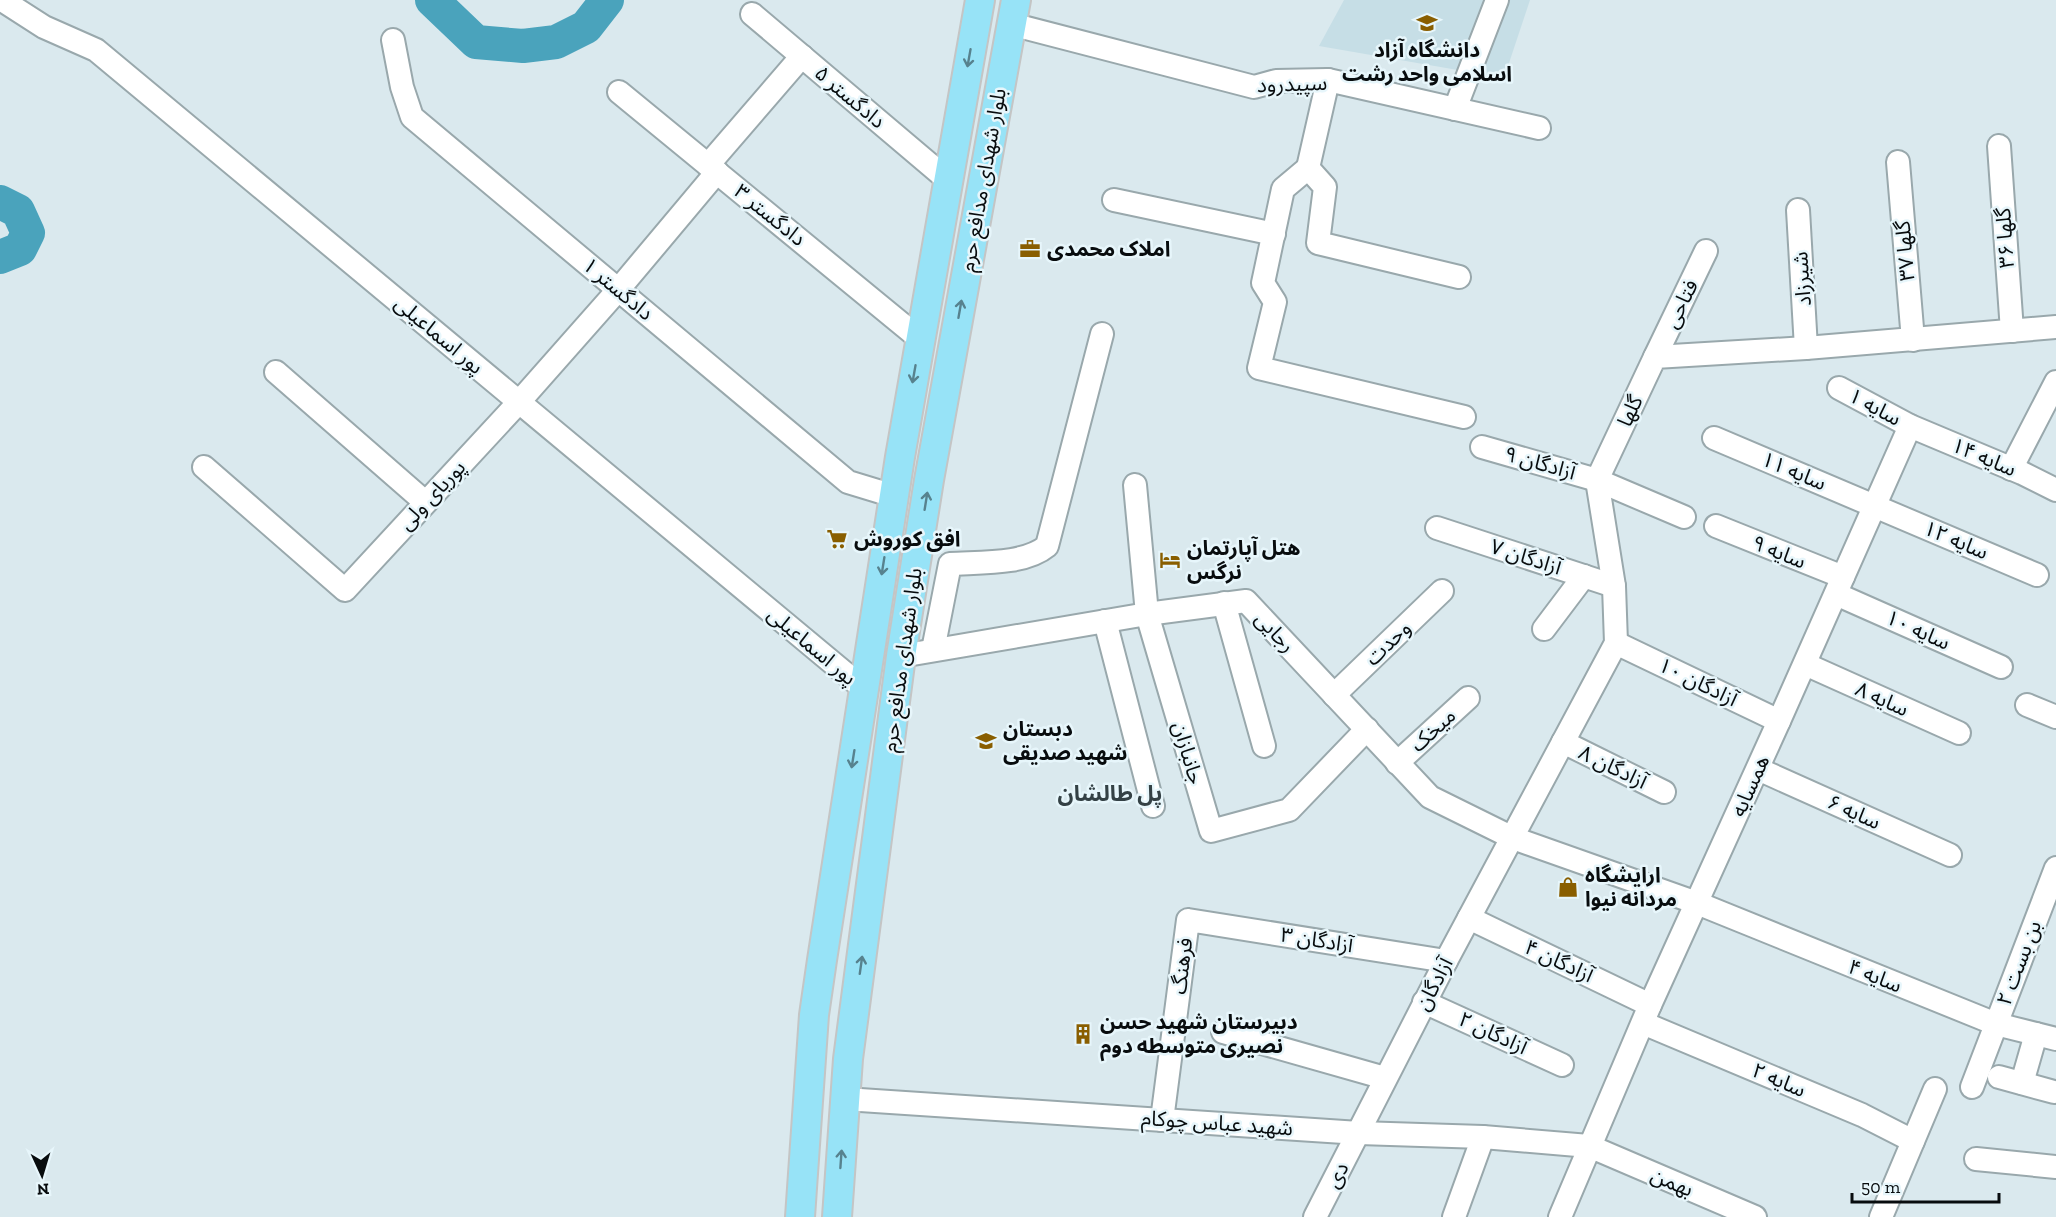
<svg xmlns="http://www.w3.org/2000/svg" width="2056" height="1217" viewBox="0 0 2056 1217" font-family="'Zilla Slab','Noto Sans Arabic',serif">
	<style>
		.built { fill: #c6dee6 }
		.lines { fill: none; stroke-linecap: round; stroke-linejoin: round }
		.river { stroke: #4aa3bc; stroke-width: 34 }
		.minor-casing { stroke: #99a8ac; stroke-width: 26 }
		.major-casing { stroke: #c4c5c5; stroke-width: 32 }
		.minor { stroke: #fff; stroke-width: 22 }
		.major { stroke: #97e3f7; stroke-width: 28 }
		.oneway { stroke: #57828e }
		.labels { text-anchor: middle; stroke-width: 5; stroke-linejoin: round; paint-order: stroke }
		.poi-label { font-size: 21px; font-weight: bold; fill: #080c0e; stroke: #e7f6fb; text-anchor: start }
		.street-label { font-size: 21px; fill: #080c0e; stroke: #e7f6fb }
		.neighbourhood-label { font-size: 22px; font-weight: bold; fill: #344145; stroke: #e7f6fb }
	</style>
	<rect width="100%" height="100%" fill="#dae9ee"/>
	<path class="built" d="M1344 0H1530L1504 78 1319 46Z"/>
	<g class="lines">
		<g class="river">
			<path d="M432 0 476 42 523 46 556 42 586 27 607 0"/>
			<path d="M0 202 18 211 28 233 20 249 0 257"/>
		</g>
		<g class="minor-casing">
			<g id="minor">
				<path d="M2 0 44 27 96 50 864 689"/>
				<path d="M752 14 948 180"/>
				<path d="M1011 24 1254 87 1276 81 1328 80 1539 128"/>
				<path d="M393 40 402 87 412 117 848 482 894 496"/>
				<path d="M619 92 920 339"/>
				<path d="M1455 109 1497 0"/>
				<path d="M1999 146 2012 331"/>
				<path d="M1898 162 1913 340"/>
				<path d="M708 165 802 56"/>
				<path d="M1308 168 1283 189 1263 283 1275 302 1259 368 1464 417"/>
				<path d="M1308 168 1325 187 1318 243 1459 277"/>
				<path d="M1308 168 1328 80"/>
				<path d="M1114 200 1274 234"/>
				<path d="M1798 210 1806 348"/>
				<path d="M1655 357 1706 251"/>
				<path d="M276 372 425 502"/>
				<path d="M1839 388 1910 426 2022 473 2056 490"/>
				<path d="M1714 438 2037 575"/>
				<path d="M1482 447 1597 480 1684 517"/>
				<path d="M204 467 345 590 519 402 618 290 717 172"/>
				<path d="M2011 469 2056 382"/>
				<path d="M1135 485 1147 614 1211 831 1289 810 1367 729"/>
				<path d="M1716 526 1843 577"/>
				<path d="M1437 528 1614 586"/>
				<path d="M1836 594 2001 667"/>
				<path d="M1224 603 1264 746"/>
				<path d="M1105 621 1153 806"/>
				<path d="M1544 629 1584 576"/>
				<path d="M1616 643 1779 721"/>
				<path d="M933 650 950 564C979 562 1024 565 1047 546L1102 334"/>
				<path d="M901 656 1147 614 1246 601 1430 797 1513 838 1697 903 1996 1024 2056 1039"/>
				<path d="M1805 664 1959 733"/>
				<path d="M1334 695 1442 591"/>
				<path d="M2027 705 2056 717"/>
				<path d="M1563 742 1664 792"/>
				<path d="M1397 763 1468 698"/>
				<path d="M1758 769 1950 855"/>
				<path d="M1469 918 1650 1005"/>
				<path d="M1424 1002 1562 1065"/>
				<path d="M1643 1023 1862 1115 1913 1141"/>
				<path d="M1223 1032 1385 1078"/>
				<path d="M1999 1077 2054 1092"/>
				<path d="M2022 1083 2036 1034"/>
				<path d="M1972 1087 2056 868"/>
				<path d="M845 1099 1359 1133 1483 1137 1589 1146 1755 1217"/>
				<path d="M1162 1120 1188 920 1446 961"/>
				<path d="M1976 1159 2056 1167"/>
				<path d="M1315 1217 1446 961 1616 643 1614 586 1597 480 1655 357 1806 348 2056 327"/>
				<path d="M1454 1217 1483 1137"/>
				<path d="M1560 1217 1650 1005 1779 721 1910 426"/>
				<path d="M1881 1217 1935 1089"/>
			</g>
		</g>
		<g class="major-casing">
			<g id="major">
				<path d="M800 1217 814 1015 822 960 900 457 980 0"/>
				<path d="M837 1217 848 1059 901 656 929 480 1016 0"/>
			</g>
		</g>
		<use href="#minor" class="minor"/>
		<use href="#major" class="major"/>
	</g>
	<defs><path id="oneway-shaft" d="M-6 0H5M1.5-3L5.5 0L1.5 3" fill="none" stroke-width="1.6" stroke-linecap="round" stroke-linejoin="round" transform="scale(1.5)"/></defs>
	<g class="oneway">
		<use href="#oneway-shaft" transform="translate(969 58) rotate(100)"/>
		<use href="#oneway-shaft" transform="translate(960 309) rotate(-80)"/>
		<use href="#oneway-shaft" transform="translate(914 374) rotate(100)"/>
		<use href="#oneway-shaft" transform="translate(926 501) rotate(-81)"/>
		<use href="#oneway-shaft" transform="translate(883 566) rotate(99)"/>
		<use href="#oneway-shaft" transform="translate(853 759) rotate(99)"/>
		<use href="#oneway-shaft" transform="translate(861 965) rotate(-82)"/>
		<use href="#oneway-shaft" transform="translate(841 1159) rotate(-86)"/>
	</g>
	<defs>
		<g id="university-bare" transform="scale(1.62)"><path d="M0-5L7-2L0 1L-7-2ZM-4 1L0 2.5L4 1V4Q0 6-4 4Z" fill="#895e00" stroke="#e7f6fb" stroke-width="2.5" paint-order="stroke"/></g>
		<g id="office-bare" transform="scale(1.62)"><path d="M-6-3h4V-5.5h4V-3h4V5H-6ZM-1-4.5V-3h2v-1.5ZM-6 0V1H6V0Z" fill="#895e00" stroke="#e7f6fb" stroke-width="2.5" paint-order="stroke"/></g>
		<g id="supermarket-bare" transform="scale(1.62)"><path d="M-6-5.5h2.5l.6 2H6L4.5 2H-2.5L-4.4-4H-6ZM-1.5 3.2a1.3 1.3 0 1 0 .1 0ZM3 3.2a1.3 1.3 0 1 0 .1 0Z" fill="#895e00" stroke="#e7f6fb" stroke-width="2.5" paint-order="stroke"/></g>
		<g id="hotel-bare" transform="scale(1.62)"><path d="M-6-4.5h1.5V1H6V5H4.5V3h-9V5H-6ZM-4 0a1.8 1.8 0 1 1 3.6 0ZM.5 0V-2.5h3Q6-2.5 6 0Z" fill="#895e00" stroke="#e7f6fb" stroke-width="2.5" paint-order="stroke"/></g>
		<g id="school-bare" transform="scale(1.62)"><path d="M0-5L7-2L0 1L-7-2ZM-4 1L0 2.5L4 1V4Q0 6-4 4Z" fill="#895e00" stroke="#e7f6fb" stroke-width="2.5" paint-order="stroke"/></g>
		<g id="shop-bare" transform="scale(1.62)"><path d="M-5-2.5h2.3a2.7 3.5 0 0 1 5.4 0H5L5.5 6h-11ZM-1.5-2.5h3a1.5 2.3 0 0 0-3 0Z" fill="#895e00" stroke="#e7f6fb" stroke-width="2.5" paint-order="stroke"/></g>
		<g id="building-bare" transform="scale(1.62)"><path d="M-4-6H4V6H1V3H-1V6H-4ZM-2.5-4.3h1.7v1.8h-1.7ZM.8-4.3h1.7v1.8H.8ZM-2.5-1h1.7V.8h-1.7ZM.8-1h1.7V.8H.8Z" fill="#895e00" stroke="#e7f6fb" stroke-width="2.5" paint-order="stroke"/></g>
	</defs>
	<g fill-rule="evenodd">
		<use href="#university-bare" x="1427" y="23"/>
		<use href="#office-bare" x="1030" y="249"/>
		<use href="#supermarket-bare" x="837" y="539"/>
		<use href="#hotel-bare" x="1170" y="560"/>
		<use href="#school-bare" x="986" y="741"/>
		<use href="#shop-bare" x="1568" y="887"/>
		<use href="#building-bare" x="1083" y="1034"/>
	</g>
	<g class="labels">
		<g class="poi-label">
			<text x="1427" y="57" text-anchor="middle">دانشگاه آزاد<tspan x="1427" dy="24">اسلامی واحد رشت</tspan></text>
			<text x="1047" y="256">املاک محمدی</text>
			<text x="854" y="546">افق کوروش</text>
			<text x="1187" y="555">هتل آپارتمان<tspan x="1187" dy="24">نرگس</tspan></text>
			<text x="1003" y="736">دبستان<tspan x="1003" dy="24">شهید صدیقی</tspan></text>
			<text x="1585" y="882">ارایشگاه<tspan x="1585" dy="24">مردانه نیوا</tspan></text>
			<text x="1100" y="1029">دبیرستان شهید حسن<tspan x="1100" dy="24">نصیری متوسطه دوم</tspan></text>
		</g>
		<g class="street-label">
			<text transform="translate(1292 84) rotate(-2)" y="7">سپیدرود</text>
			<text transform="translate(850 97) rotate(40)" y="7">دادگستر ۵</text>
			<text transform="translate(983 180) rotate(-80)" y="7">بلوار شهدای مدافع حرم</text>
			<text transform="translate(770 215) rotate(39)" y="7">دادگستر ۳</text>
			<text transform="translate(2005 238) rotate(-94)" y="7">گلها ۳۶</text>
			<text transform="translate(1905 251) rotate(-95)" y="7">گلها ۳۷</text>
			<text transform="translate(1802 279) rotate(-94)" y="7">شیرزاد</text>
			<text transform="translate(618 289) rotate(40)" y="7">دادگستر ۱</text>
			<text transform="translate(1681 304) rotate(-64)" y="7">فتاحی</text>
			<text transform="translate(439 335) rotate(40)" y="7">پور اسماعیلی</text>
			<text transform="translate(1875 407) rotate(28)" y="7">سایه ۱</text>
			<text transform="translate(1630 411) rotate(-65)" y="7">گلها</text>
			<text transform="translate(1984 457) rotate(23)" y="7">سایه ۱۴</text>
			<text transform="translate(1540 463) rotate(16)" y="7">آزادگان ۹</text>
			<text transform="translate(1794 471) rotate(23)" y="7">سایه ۱۱</text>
			<text transform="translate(432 495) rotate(-47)" y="7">پوریای ولی</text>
			<text transform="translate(1956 540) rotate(23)" y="7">سایه ۱۲</text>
			<text transform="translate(1779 552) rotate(22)" y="7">سایه ۹</text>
			<text transform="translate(1526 557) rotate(18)" y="7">آزادگان ۷</text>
			<text transform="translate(1918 630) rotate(24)" y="7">سایه ۱۰</text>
			<text transform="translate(1275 632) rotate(47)" y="7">رجایی</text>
			<text transform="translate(1388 643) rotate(-44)" y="7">وحدت</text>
			<text transform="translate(812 646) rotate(40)" y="7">پور اسماعیلی</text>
			<text transform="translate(902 660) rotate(-82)" y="7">بلوار شهدای مدافع حرم</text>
			<text transform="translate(1698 682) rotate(26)" y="7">آزادگان ۱۰</text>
			<text transform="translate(1882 699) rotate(24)" y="7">سایه ۸</text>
			<text transform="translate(1433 730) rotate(-43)" y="7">میخک</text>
			<text transform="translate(1188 753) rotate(74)" y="7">جانبازان</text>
			<text transform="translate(1613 767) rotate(26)" y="7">آزادگان ۸</text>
			<text transform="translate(1750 786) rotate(-66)" y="7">همسایه</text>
			<text transform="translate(1854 812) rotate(24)" y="7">سایه ۶</text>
			<text transform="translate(1317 940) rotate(9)" y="7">آزادگان ۳</text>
			<text transform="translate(1559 961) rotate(25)" y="7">آزادگان ۴</text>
			<text transform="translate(2019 963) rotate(-69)" y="7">بن بست ۲</text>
			<text transform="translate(1182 966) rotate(-83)" y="7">فرهنگ</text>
			<text transform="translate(1875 976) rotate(22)" y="7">سایه ۴</text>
			<text transform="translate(1434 984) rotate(-62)" y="7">آزادگان</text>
			<text transform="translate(1493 1033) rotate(25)" y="7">آزادگان ۲</text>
			<text transform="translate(1779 1080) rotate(23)" y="7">سایه ۲</text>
			<text transform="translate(1217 1123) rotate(4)" y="7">شهید عباس چوکام</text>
			<text transform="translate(1337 1175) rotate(-62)" y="7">دی</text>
			<text transform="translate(1672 1182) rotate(23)" y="7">بهمن</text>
		</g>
		<g class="neighbourhood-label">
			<text x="1110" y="801">پل طالشان</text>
		</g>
	</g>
	<g transform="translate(42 1175) rotate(176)" stroke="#e7f6fb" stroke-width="4.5" paint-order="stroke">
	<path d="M0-4.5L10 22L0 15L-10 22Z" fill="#080c0e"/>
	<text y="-9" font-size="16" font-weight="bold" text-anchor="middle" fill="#080c0e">N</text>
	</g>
	<path d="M1852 1193v9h147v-9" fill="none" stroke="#080c0e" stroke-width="3"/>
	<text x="1861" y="1193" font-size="18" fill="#080c0e" stroke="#e7f6fb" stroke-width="4.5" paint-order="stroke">50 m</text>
</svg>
